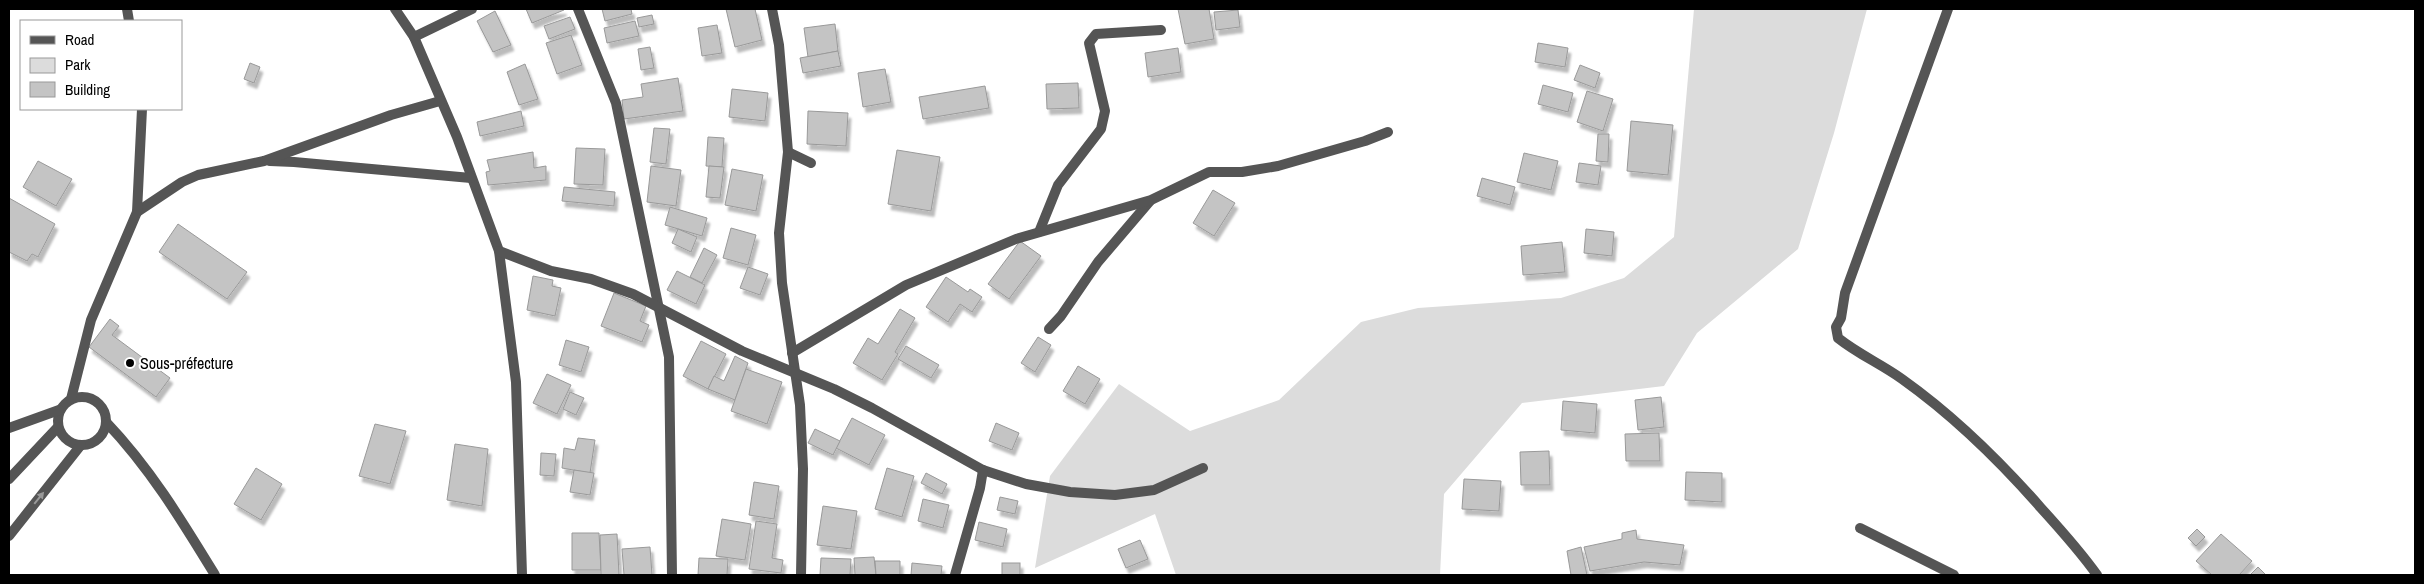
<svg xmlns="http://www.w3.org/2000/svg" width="2424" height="584" viewBox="0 0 2424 584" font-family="'Archivo Narrow',sans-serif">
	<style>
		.green { fill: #dcdcdc }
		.building { fill: #c4c4c4; stroke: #999; filter: url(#shadow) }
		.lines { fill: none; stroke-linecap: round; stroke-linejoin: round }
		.minor { stroke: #555; stroke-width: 10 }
		.oneway { fill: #999 }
		.poi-dot { fill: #000; stroke: #fff; stroke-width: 2 }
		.labels { text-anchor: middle; stroke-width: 4; stroke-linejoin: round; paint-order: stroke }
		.poi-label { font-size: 16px; fill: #000; stroke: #fff; text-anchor: start }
	</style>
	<defs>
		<filter id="shadow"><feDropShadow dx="3" dy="5.5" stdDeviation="1" flood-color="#0004"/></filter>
	</defs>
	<rect width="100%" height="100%" fill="#fff"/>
	<path class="green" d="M1694 9H1867L1834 133 1798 249 1697 333 1664 386 1522 403 1444 494 1440 575H1176L1155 514 1035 568 1050 476 1119 384 1190 431 1279 400 1361 322 1418 308 1561 298 1624 278 1674 237Z"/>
	<g class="building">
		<path d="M526 9H563L564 10 532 23Z"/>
		<path d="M602 9H631L632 14 605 21Z"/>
		<path d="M726 9H755L762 40 735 47Z"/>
		<path d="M1178 9H1209L1214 39 1185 44Z"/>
		<path d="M1238 10 1240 27 1216 30 1214 12Z"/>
		<path d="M495 11 511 45 493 52 477 21Z"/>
		<path d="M652 15 654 24 639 27 637 18Z"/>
		<path d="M570 17 575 29 549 39 544 26Z"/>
		<path d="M635 21 639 36 607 43 604 28Z"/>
		<path d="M835 24 838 51 808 57 804 28Z"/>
		<path d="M717 25 722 53 702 56 698 28Z"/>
		<path d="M571 35 582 65 557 74 546 43Z"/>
		<path d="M1538 43 1568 48 1565 67 1535 62Z"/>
		<path d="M650 47 654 68 641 70 638 49Z"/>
		<path d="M1178 48 1181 72 1148 77 1145 53Z"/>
		<path d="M838 51 841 66 803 73 800 58Z"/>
		<path d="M250 63 260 67 254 83 244 79Z"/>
		<path d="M525 64 538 99 519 105 507 72Z"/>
		<path d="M1580 65 1600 73 1595 88 1574 80Z"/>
		<path d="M885 69 891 102 863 107 858 73Z"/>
		<path d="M678 78 683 111 624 119 622 100 643 97 641 84Z"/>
		<path d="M1078 83 1079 108 1047 109 1046 84Z"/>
		<path d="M1543 85 1573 93 1568 112 1538 104Z"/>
		<path d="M985 86 989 108 923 119 919 97Z"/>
		<path d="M732 89 768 93 765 121 729 117Z"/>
		<path d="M1587 91 1613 99 1603 131 1577 122Z"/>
		<path d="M521 111 524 126 480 136 477 122Z"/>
		<path d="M808 111 848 113 846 146 807 144Z"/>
		<path d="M1631 121 1673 125 1668 175 1627 171Z"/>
		<path d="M654 128 670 129 666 164 650 162Z"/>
		<path d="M1598 134H1609L1608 162 1596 161Z"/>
		<path d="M708 137 724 138 722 167 706 166Z"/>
		<path d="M576 148 605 149 603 185 574 184Z"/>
		<path d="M897 150 940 157 931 211 888 204Z"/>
		<path d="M533 152 534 168 546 166V180L488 185 486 172 490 171 487 160Z"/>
		<path d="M1524 153 1558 161 1551 190 1517 182Z"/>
		<path d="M38 161 72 179 56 206 23 187Z"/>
		<path d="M1579 163 1601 166 1598 185 1576 182Z"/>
		<path d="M651 166 681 170 676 206 647 202Z"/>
		<path d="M709 166 724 167 720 198 706 197Z"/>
		<path d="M732 169 763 175 756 211 725 205Z"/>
		<path d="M1482 178 1515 187 1510 205 1477 196Z"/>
		<path d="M564 187 615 192 614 206 562 201Z"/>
		<path d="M1213 190 1235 203 1214 236 1193 223Z"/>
		<path d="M9 198 55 224 38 257 32 254 27 261 9 252Z"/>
		<path d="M670 207 707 218 702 236 665 225Z"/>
		<path d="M178 224 247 272 227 299 159 252Z"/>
		<path d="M731 228 756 235 748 265 723 258Z"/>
		<path d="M678 229 697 237 691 252 672 243Z"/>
		<path d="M1586 229 1614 232 1612 256 1584 253Z"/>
		<path d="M1020 241 1041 256 1009 299 988 284Z"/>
		<path d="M1562 242 1565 272 1523 275 1521 246Z"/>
		<path d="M704 248 717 255 702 283 690 277Z"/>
		<path d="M748 267 768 274 760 295 740 288Z"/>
		<path d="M677 271 705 285 696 304 667 290Z"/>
		<path d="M533 276 553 280 552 286 561 288 555 316 527 310Z"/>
		<path d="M946 277 968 292 970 289 982 297 972 312 960 304 948 322 926 307Z"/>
		<path d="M614 293 646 306 640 321 649 325 642 342 601 326Z"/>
		<path d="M900 309 915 318 895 352 898 354 882 380 853 363 868 338 878 344Z"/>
		<path d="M110 319 119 326 112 335 170 378 156 397 89 347Z"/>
		<path d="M1038 337 1051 345 1035 372 1021 363Z"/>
		<path d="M566 340 589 347 581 372 559 365Z"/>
		<path d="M701 341 726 354 708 389 683 376Z"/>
		<path d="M906 346 939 365 931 378 898 359Z"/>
		<path d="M735 356 748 363 735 400 708 389 714 376 724 381Z"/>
		<path d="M1078 366 1100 379 1085 404 1063 391Z"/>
		<path d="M746 369 782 382 767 424 731 411Z"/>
		<path d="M547 374 571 385 557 414 533 403Z"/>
		<path d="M570 392 584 398 576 415 563 409Z"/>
		<path d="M1661 397 1664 427 1638 430 1635 400Z"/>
		<path d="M1563 401 1597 404 1595 433 1561 430Z"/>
		<path d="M852 418 885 435 869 465 836 448Z"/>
		<path d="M996 423 1019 433 1012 450 989 441Z"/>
		<path d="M375 424 406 431 390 484 359 476Z"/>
		<path d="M815 429 840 441 833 455 808 443Z"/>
		<path d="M1659 433 1660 461H1626L1625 434Z"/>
		<path d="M578 438 595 440 590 473 562 468 564 448 575 450Z"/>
		<path d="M455 444 488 449 482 506 447 500Z"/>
		<path d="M1549 451 1550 485H1521L1520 452Z"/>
		<path d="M541 453 556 454 554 476 540 475Z"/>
		<path d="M256 468 282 484 261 520 234 504Z"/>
		<path d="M887 468 914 476 902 517 875 509Z"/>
		<path d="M574 470 594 473 590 495 570 492Z"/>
		<path d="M1686 472 1722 473V502L1685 500Z"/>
		<path d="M926 473 947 484 942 494 921 483Z"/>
		<path d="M1464 479 1501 481 1499 511 1462 509Z"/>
		<path d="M754 482 779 486 774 519 749 515Z"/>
		<path d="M1000 497 1018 501 1015 514 997 510Z"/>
		<path d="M923 499 949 505 943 528 918 521Z"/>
		<path d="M823 506 857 511 851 549 817 545Z"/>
		<path d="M722 519 751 524 745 560 716 556Z"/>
		<path d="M756 521 777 524 772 558 783 560 781 573 749 569Z"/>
		<path d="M979 522 1007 529 1003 547 975 540Z"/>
		<path d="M2197 529 2205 537 2196 546 2188 538Z"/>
		<path d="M1636 530 1637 539 1684 545 1680 565 1644 562 1590 571 1584 547 1622 539V533Z"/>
		<path d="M572 533H599L601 570H572Z"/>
		<path d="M617 534 619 575H601L600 535Z"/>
		<path d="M2221 534 2252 561 2239 575H2212L2196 561Z"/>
		<path d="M1140 540 1148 559 1126 568 1118 549Z"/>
		<path d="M650 547 652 575H624L622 549Z"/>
		<path d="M1581 547 1587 575H1571L1567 551Z"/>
		<path d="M874 557 876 575H855L854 558Z"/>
		<path d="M699 558 728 559 727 575H698Z"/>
		<path d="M821 558 851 559 850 575H820Z"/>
		<path d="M875 561H900V575H876Z"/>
		<path d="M912 563 942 566 941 575H911Z"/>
		<rect x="1002" y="563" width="18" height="12"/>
		<path d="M2258 567 2266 575H2250Z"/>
	</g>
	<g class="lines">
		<g class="minor">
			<path d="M127 9 129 21"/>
			<path d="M395 9 414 37 457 137 499 251 516 382 522 575"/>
			<path d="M578 9 616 103 669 357 672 575"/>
			<path d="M772 9 779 45 788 152 779 233 782 283 800 405 803 469 801 575"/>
			<path d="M1948 9 1845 293 1841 318 1836 327 1838 338C1858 354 1881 364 1902 379 1954 416 1999 460 2041 508 2061 530 2080 551 2097 575"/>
			<path d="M414 37 472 9"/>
			<path d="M788 152 811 163"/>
			<path d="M270 161 294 162 471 178"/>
			<path d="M137 212 182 182 198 175 264 161 391 115 440 101"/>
			<path d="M1039 232 1058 185 1101 129 1105 111 1089 43 1096 34 1161 30"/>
			<path d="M499 251 551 271 591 279 633 294 742 351 834 389 872 408 983 470 1026 484 1070 492 1115 495 1154 490 1203 468"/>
			<path d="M1049 329 1061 316 1098 262 1150 201"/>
			<path d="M792 353 906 285 1016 239 1151 200 1209 172H1242L1278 166 1365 141 1388 132"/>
			<circle cx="82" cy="421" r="24"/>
			<path d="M71 399 91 320 137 212 142 109"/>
			<path d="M106 422C150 468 182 521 215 575"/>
			<path d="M9 428 59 410"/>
			<path d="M9 479 58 427"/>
			<path d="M1860 528 1954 575"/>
			<path d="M9 536 81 445"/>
			<path d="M955 575 980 488 983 470"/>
		</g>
	</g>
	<defs><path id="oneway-solid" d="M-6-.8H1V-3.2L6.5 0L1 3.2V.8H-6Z" transform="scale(1.25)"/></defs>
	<use class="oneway" href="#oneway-solid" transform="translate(39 498) rotate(-51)"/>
	<circle class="poi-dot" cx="130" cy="363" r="5"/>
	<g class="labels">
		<g class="poi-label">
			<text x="140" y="369">Sous-préfecture</text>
		</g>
	</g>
	<rect width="2424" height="584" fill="none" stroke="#000000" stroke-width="20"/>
	<rect x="20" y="20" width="162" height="90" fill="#ffffff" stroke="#999999"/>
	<rect x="30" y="36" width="25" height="8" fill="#555555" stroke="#999999"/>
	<text x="65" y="45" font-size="15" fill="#000000">Road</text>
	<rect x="30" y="58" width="25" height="15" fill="#dcdcdc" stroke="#999999"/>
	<text x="65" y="70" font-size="15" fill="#000000">Park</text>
	<rect x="30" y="82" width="25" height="15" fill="#c4c4c4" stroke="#999999"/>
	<text x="65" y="95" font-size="15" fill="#000000">Building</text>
</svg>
